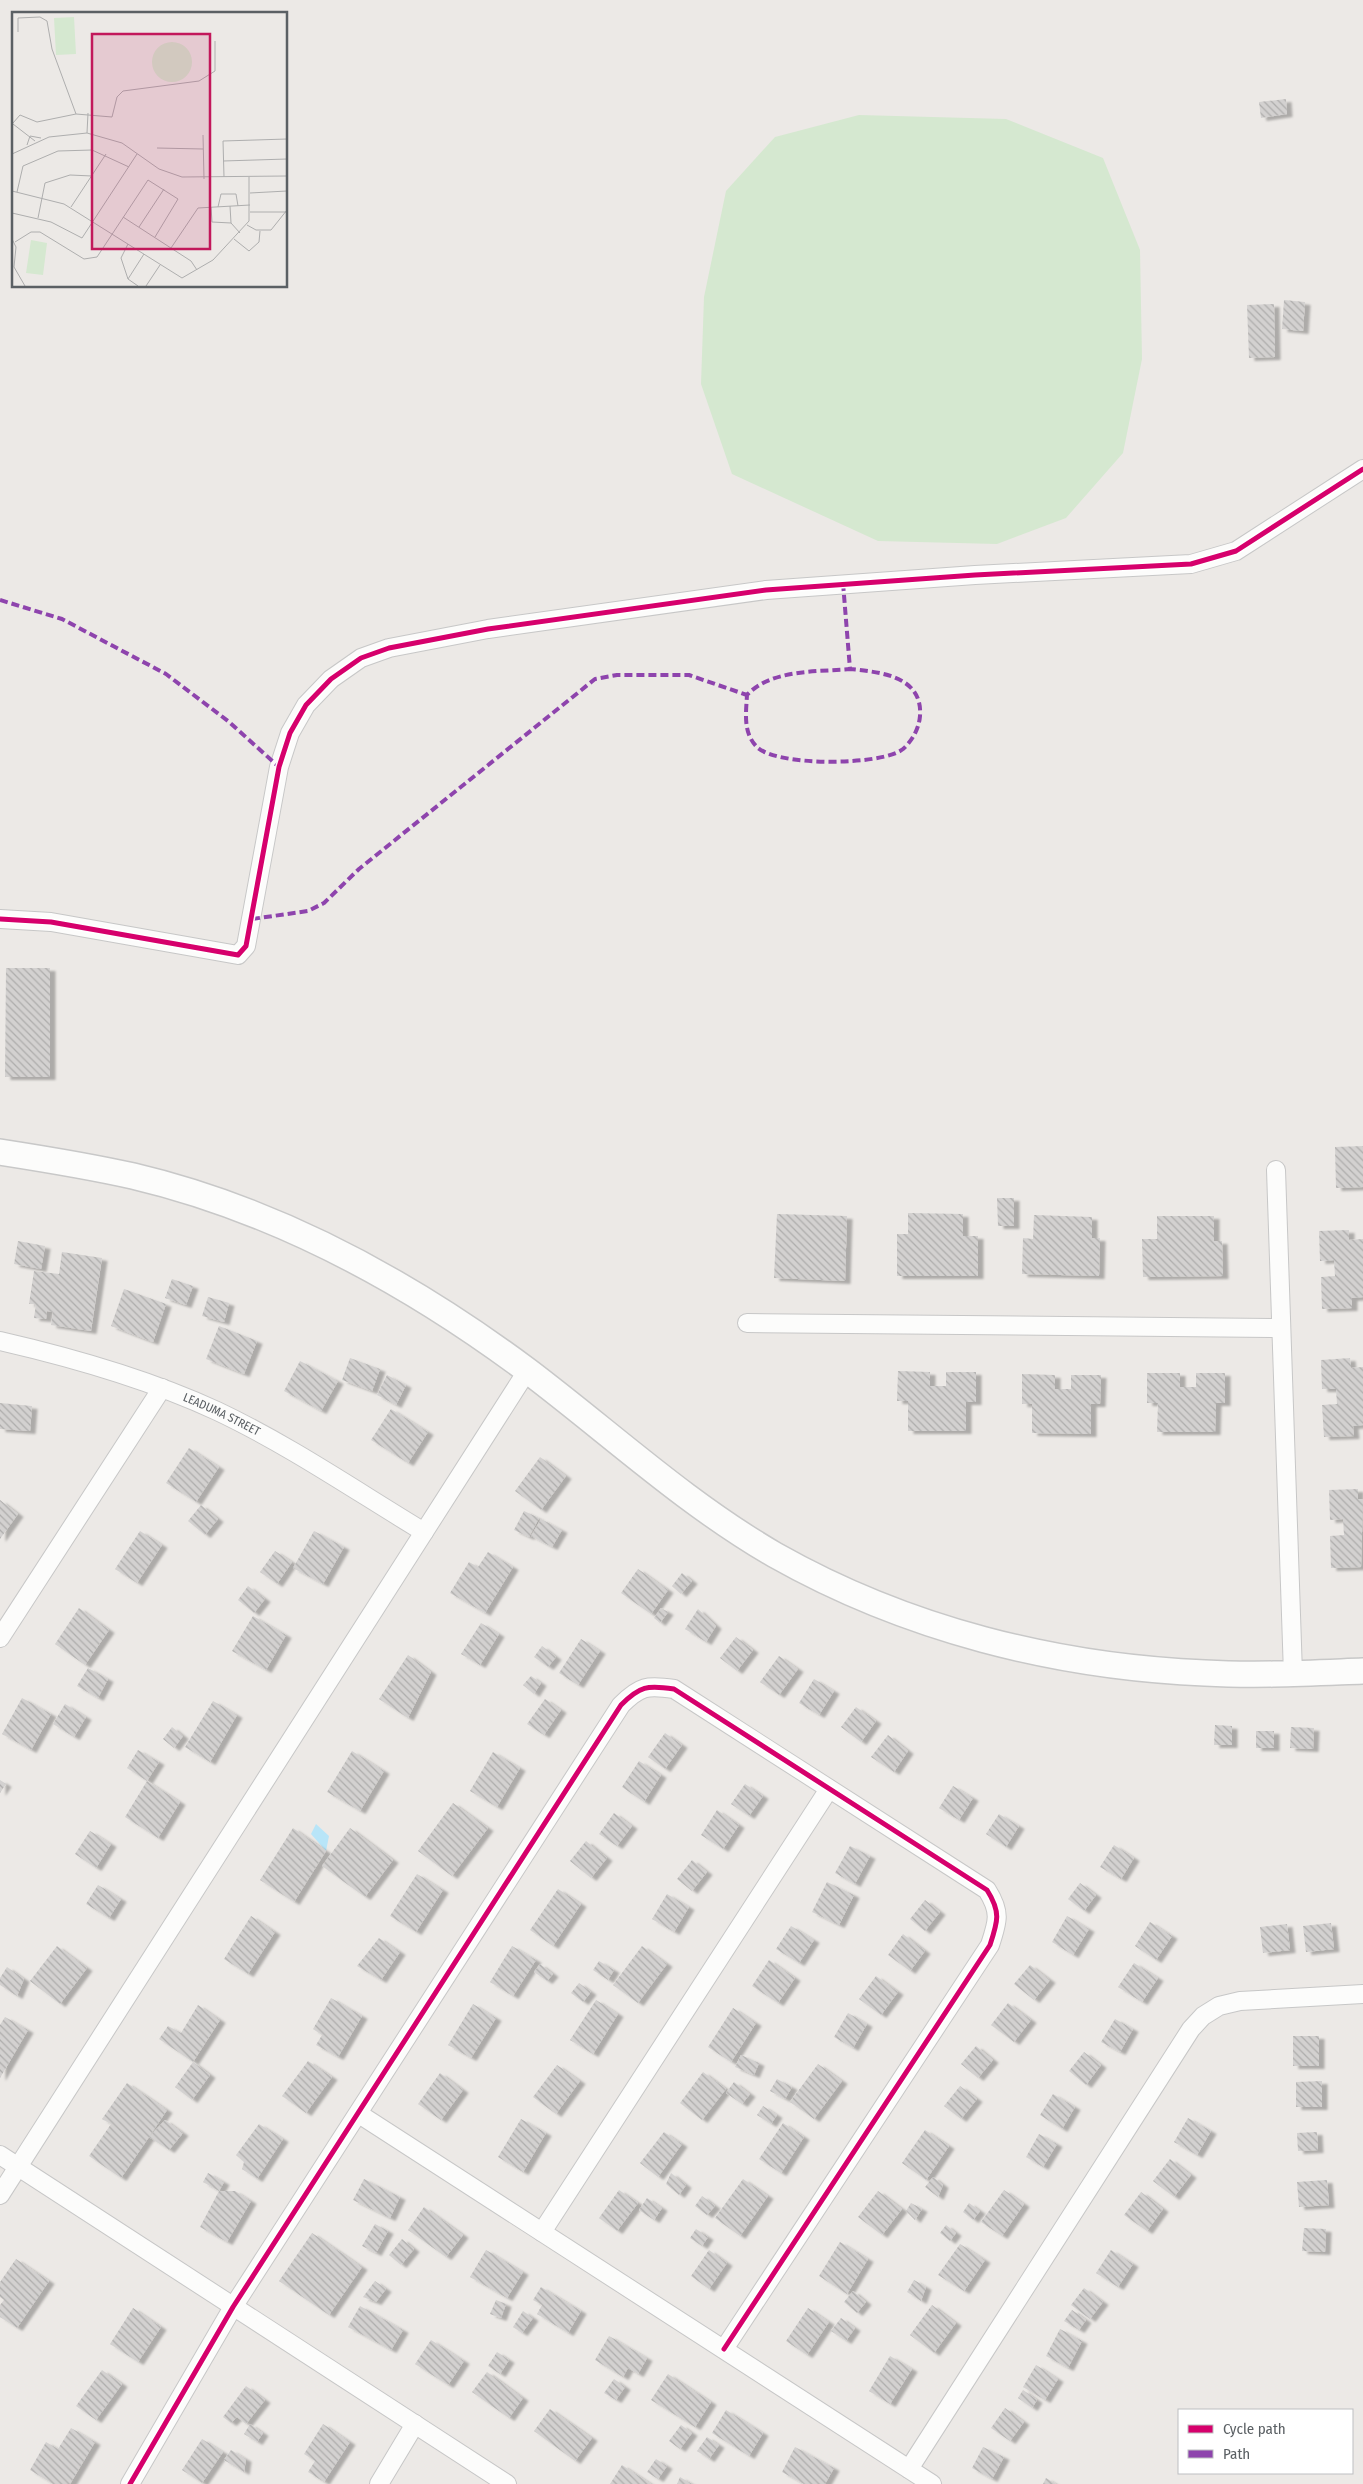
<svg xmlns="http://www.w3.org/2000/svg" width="1363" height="2484" font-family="'Fira Sans Condensed',sans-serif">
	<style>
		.green { fill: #d5e8d0 }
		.water { fill: #b8e5f8 }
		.building { fill: url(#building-back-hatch); filter: url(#shadow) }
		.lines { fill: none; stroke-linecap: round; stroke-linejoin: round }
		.street-casing { stroke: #c7c7c7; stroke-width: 20 }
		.secondary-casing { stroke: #c8c8c8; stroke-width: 28 }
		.street { stroke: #fcfcfb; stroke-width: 18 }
		.secondary { stroke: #fcfcfb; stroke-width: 25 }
		.quiet { stroke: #8e44ad; stroke-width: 4; stroke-dasharray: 8 4; stroke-linecap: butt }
		.cycleway-casing { stroke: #fff; stroke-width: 8 }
		.cycleway { stroke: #d6006c; stroke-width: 5 }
		.labels { text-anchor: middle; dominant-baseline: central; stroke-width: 4; stroke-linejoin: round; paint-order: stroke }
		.street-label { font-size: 12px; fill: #5b6064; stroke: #fff }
		.inset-road { fill: none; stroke: #aeaeae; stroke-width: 1 }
		.view { fill: #c2185b; fill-opacity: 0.15; stroke: #c2185b; stroke-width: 2.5 }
		.inset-edge { fill: none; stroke: #5b6064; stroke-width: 2.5 }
	</style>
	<defs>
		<pattern id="building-back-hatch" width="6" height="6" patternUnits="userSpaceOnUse" patternTransform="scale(1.25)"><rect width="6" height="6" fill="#d3d1d0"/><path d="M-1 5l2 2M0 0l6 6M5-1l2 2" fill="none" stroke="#aeadac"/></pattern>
		<filter id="shadow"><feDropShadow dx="5.5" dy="3" stdDeviation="1" flood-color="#0004"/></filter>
	</defs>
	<rect width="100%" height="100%" fill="#ece9e6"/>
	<path class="green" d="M859 115 1006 119 1103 158 1140 250 1142 359 1123 453 1066 518 997 544 878 541 732 474 701 384 704 297 726 191 775 137Z"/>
	<path class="water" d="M316 1824 329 1836 326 1851 311 1834Z"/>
	<path class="building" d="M1286 99 1287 114 1261 118 1259 102Z
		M1284 300 1305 302 1303 331 1282 329Z
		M1274 304 1275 357 1249 358 1247 305Z
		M6 968H50V1077H5Z
		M1363 1146V1187L1336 1188 1335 1147Z
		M997 1198H1014V1226H998Z
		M908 1213 963 1214V1236H978V1276H897V1234H908Z
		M777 1214 847 1216 845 1281 774 1278Z
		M1034 1215 1092 1217V1238H1100L1099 1276 1022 1274 1023 1238 1033 1239Z
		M1157 1216H1214V1241H1222L1223 1276 1143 1277 1142 1239H1157Z
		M1349 1230V1240L1363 1239V1297L1352 1298V1308L1322 1309 1321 1277 1335 1276 1334 1260 1320 1261 1319 1231Z
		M18 1241 45 1246 41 1269 14 1264Z
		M62 1252 102 1258 91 1331 51 1325 53 1312 47 1311 46 1319 34 1318 36 1304H29L34 1271 59 1274Z
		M172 1279 193 1286 186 1305 165 1298Z
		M124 1289 166 1304 153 1342 111 1326Z
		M208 1297 229 1303 224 1322 202 1316Z
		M219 1326 257 1341 244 1374 206 1359Z
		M350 1358 380 1369 372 1391 342 1380Z
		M1350 1358 1351 1368 1363 1367V1425L1353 1426 1354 1436 1324 1437 1322 1405 1337 1404 1336 1389H1322L1321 1360Z
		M300 1361 338 1381 321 1411 284 1391Z
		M898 1371 930 1372V1386H946V1372H976V1402H966V1431H908V1401H897Z
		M1147 1373H1180V1387H1196V1373H1225V1403H1216L1215 1432H1157L1158 1403H1147Z
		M1022 1374 1055 1375V1389H1071V1375H1101L1100 1404H1091V1434L1032 1433V1404H1022Z
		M387 1375 406 1385 396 1405 377 1395Z
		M0 1403 32 1406 30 1431 0 1429Z
		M391 1409 428 1432 408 1463 371 1440Z
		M189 1448 219 1467 196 1502 166 1483Z
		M540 1457 566 1476 541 1510 515 1491Z
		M1358 1489V1499H1363L1361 1567 1331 1568 1330 1536 1344 1535 1343 1519 1330 1520 1329 1490Z
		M0 1500 18 1514 0 1539Z
		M201 1505 218 1519 205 1535 188 1521Z
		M524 1511 539 1518 529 1537 514 1530Z
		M541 1519 562 1530 552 1547 531 1536Z
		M140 1531 162 1545 137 1583 115 1569Z
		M314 1531 344 1547 323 1584 293 1568Z
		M275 1551 292 1562 277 1584 260 1572Z
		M488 1552 513 1567 485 1613 450 1593 469 1562 478 1567Z
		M638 1569 668 1590 651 1614 621 1593Z
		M682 1573 692 1581 681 1594 672 1586Z
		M248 1586 265 1599 254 1613 238 1600Z
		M79 1608 109 1630 85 1665 55 1644Z
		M661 1608 668 1612 660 1623 654 1618Z
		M698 1609 716 1626 706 1642 685 1629Z
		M253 1616 286 1635 266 1670 232 1651Z
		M481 1623 499 1634 480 1665 461 1654Z
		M736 1637 753 1650 737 1671 720 1658Z
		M581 1639 600 1651 578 1685 559 1673Z
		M542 1646 556 1657 548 1667 534 1657Z
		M408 1655 431 1672 408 1718 379 1699Z
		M779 1656 798 1669 779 1695 760 1682Z
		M88 1668 108 1679 98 1698 77 1686Z
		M531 1676 541 1683 534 1694 523 1685Z
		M814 1679 834 1691 819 1715 799 1703Z
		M22 1698 51 1714 31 1750 2 1734Z
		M545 1699 561 1710 544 1735 527 1724Z
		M213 1701 237 1715 210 1762 185 1747Z
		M65 1704 86 1717 74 1737 53 1724Z
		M856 1707 876 1721 861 1742 841 1727Z
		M1215 1725 1232 1726V1745H1214Z
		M172 1727 183 1736 174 1748 163 1739Z
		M1291 1727 1314 1728 1313 1749 1290 1748Z
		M1256 1731H1274V1748H1256Z
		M665 1733 682 1745 665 1769 648 1757Z
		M888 1735 908 1751 894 1772 871 1757Z
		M138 1750 159 1762 147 1781 127 1768Z
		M352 1751 384 1771 360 1811 327 1792Z
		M493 1752 520 1768 497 1807 470 1791Z
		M639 1761 661 1775 644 1802 622 1787Z
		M0 1780 6 1784 0 1793Z
		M147 1781 180 1802 158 1838 125 1817Z
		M745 1784 763 1796 749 1816 731 1804Z
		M953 1786 973 1798 959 1820 939 1808Z
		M453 1803 488 1828 452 1876 418 1851Z
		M717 1810 739 1825 723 1849 701 1835Z
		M614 1813 632 1826 617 1846 599 1834Z
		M999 1814 1019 1826 1006 1847 986 1834Z
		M293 1828 326 1851 294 1902 260 1880Z
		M350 1828 393 1860 365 1897 322 1866Z
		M90 1831 111 1844 96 1868 75 1854Z
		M586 1841 607 1858 591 1878 570 1861Z
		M1114 1845 1134 1858 1121 1879 1100 1867Z
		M850 1846 870 1856 855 1884 835 1873Z
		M692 1860 707 1872 692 1891 677 1879Z
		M417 1874 443 1890 416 1932 390 1916Z
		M827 1882 854 1895 839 1925 812 1912Z
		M1080 1883 1096 1895 1084 1911 1068 1899Z
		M98 1885 121 1899 109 1918 86 1904Z
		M558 1889 581 1904 553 1946 530 1930Z
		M667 1894 689 1907 674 1932 652 1919Z
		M925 1900 940 1912 925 1931 910 1919Z
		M251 1916 275 1932 248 1974 224 1959Z
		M1067 1916 1089 1929 1073 1955 1052 1942Z
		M1150 1922 1172 1936 1156 1960 1135 1946Z
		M1331 1923 1334 1949 1306 1952 1303 1926Z
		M1287 1924 1290 1950 1263 1953 1260 1927Z
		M791 1926 814 1940 799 1963 776 1949Z
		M903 1934 925 1951 910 1971 888 1955Z
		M379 1938 400 1952 381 1980 357 1966Z
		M57 1946 87 1968 60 2004 30 1981Z
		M512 1946 536 1960 513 1996 490 1982Z
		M642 1946 667 1964 638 2003 613 1985Z
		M769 1960 795 1978 778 2003 752 1986Z
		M599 1961 614 1970 608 1980 593 1970Z
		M1134 1963 1158 1978 1142 2002 1118 1987Z
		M540 1964 553 1974 547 1981 534 1972Z
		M1030 1965 1050 1980 1034 2000 1014 1984Z
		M7 1967 24 1979 17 1996 0 1985V1978Z
		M876 1976 898 1992 881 2015 859 1999Z
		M579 1983 591 1992 583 2002 571 1993Z
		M331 1998 362 2016 338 2057 316 2045 322 2035 313 2029Z
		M596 2000 618 2014 593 2054 570 2040Z
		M1008 2003 1031 2020 1014 2042 991 2025Z
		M473 2004 496 2018 471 2058 448 2045Z
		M198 2005 220 2020 193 2062 159 2039 168 2026 181 2033Z
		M733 2008 756 2023 731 2062 708 2047Z
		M848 2013 867 2024 853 2048 834 2037Z
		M5 2017 28 2030 0 2078V2025Z
		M1115 2019 1133 2029 1120 2052 1101 2042Z
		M1293 2036H1319V2066H1293Z
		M976 2046 993 2060 978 2078 961 2064Z
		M1084 2052 1101 2065 1086 2085 1069 2071Z
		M741 2055 759 2063 754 2075 735 2067Z
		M308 2061 332 2077 306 2113 282 2096Z
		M193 2062 210 2075 192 2100 175 2087Z
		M818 2064 842 2081 814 2119 790 2102Z
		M557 2065 580 2081 556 2114 533 2097Z
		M703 2072 726 2089 702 2120 680 2103Z
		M440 2073 463 2090 441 2120 418 2104Z
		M777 2079 792 2087 785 2099 770 2091Z
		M1322 2081V2107H1296V2082Z
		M734 2082 750 2094 742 2104 726 2093Z
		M127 2083 167 2110 149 2137 165 2120 183 2133 169 2150 149 2137 121 2178 89 2156 111 2124 102 2119Z
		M960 2086 977 2099 961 2119 944 2106Z
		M1053 2094 1075 2107 1062 2129 1040 2115Z
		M763 2106 777 2115 771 2124 757 2115Z
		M1188 2118 1211 2131 1197 2155 1174 2142Z
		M521 2119 546 2133 523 2172 498 2157Z
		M783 2123 804 2137 781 2173 759 2159Z
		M259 2124 283 2139 257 2179 242 2169 244 2162 236 2155Z
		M925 2130 949 2146 926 2180 902 2163Z
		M664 2132 682 2144 658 2177 640 2163Z
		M1317 2132 1318 2150 1298 2151 1297 2133Z
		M1039 2134 1057 2144 1043 2167 1026 2157Z
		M1170 2159 1191 2175 1174 2197 1153 2181Z
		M208 2173 224 2182 219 2191 203 2182Z
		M671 2173 686 2185 679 2195 666 2184Z
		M933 2177 943 2185 938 2197 925 2187Z
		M364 2179 400 2197 390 2218 353 2200Z
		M743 2179 768 2196 740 2236 715 2218Z
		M1327 2180 1329 2205 1299 2207 1297 2182Z
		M619 2190 638 2203 617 2231 599 2218Z
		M1004 2190 1024 2204 1002 2236 981 2222Z
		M219 2191H235L251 2201 227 2242 200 2227Z
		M878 2191 902 2209 882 2235 858 2217Z
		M1141 2192 1163 2209 1147 2231 1124 2215Z
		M702 2196 715 2206 707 2215 695 2206Z
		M647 2198 662 2208 654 2220 639 2210Z
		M911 2203 922 2209 915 2220 906 2211Z
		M969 2203 980 2211 973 2220 963 2212Z
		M424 2207 463 2235 446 2257 408 2230Z
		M375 2224 388 2231 376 2253 362 2246Z
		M946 2225 956 2233 950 2241 940 2233Z
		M1304 2228 1326 2229 1325 2252 1302 2251Z
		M696 2229 708 2237 702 2246 690 2238Z
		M312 2233 362 2267 329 2315 279 2281Z
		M402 2239 414 2249 401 2265 389 2255Z
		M840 2242 868 2259 847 2294 819 2276Z
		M960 2244 985 2260 964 2291 938 2275Z
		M486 2250 523 2272 507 2298 470 2277Z
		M709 2250 727 2263 709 2289 691 2276Z
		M1111 2250 1133 2264 1118 2287 1096 2273Z
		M16 2259 49 2281 17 2328 0 2317V2305L4 2300 0 2297V2282Z
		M914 2280 926 2287 921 2301 907 2292Z
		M375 2281 386 2289 376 2302 363 2297Z
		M541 2287 581 2311 568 2333 537 2314 542 2305 533 2300Z
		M1084 2288 1103 2302 1090 2319 1071 2305Z
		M853 2291 866 2302 857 2313 844 2302Z
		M496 2300 506 2304 501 2318 490 2314Z
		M932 2305 956 2323 934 2353 910 2335Z
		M360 2306 403 2330 391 2350 348 2327Z
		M133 2308 161 2327 138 2362 110 2344Z
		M808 2308 829 2322 807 2355 786 2341Z
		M1072 2310 1086 2320 1079 2330 1064 2321Z
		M523 2311 533 2318 522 2333 513 2327Z
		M841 2318 855 2328 846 2341 831 2331Z
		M1060 2329 1082 2341 1068 2368 1046 2356Z
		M609 2336 647 2358 638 2374 628 2368 623 2377 595 2360Z
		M431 2340 464 2361 448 2385 415 2364Z
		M497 2352 509 2360 500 2374 488 2366Z
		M890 2356 912 2369 890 2404 869 2391Z
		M1036 2365 1058 2379 1045 2400 1023 2387Z
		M102 2370 122 2384 96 2420 76 2406Z
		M487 2372 523 2398 509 2418 472 2392Z
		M668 2374 711 2402 695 2427 651 2400Z
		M614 2379 625 2387 616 2400 604 2393Z
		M246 2386 265 2400 246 2424 237 2417 231 2423 223 2417Z
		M1023 2390 1037 2400 1032 2408 1018 2398Z
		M1005 2408 1024 2422 1010 2441 991 2428Z
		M550 2409 592 2438 575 2461 534 2431Z
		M726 2410 763 2433 749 2456 712 2433Z
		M250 2424 263 2433 257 2442 244 2434Z
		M323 2424 350 2442 324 2482 308 2472 315 2461 304 2454Z
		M681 2425 692 2433 680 2449 669 2441Z
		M71 2428 95 2442 70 2484H53L30 2470 46 2442 58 2449Z
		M707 2437 719 2445 709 2459 697 2451Z
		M202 2439 223 2452 202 2483 182 2470Z
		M795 2447 834 2468 825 2484H804L782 2472Z
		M983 2447 1004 2457 992 2479 972 2468Z
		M231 2450 246 2459 244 2472 224 2460Z
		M656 2459 667 2466 658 2479 647 2472Z
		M622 2465 651 2484H610Z
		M680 2477 692 2484H677Z
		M1046 2478 1056 2484H1043Z"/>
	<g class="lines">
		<defs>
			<g id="street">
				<path d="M0 919 51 922 238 955 246 946 279 767 290 733 306 705 331 679 361 658 389 648 488 629 766 590 975 575 1191 564 1236 551 1363 469"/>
				<path d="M1276 1170 1293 1674"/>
				<path d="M747 1323 1281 1328"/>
				<path id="s1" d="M0 1341C74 1358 148 1379 217 1411 289 1445 356 1491 424 1532"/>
				<path d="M0 1638 162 1388"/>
				<path d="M359 2114 932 2484"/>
				<path d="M0 2155 507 2484"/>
				<path d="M0 2195 527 1371"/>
				<path d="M542 2232 829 1789"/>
				<path d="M909 2469 1191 2029 1203 2016 1219 2006 1240 2001 1363 1994"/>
				<path d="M130 2484 233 2307 621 1705C640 1686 647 1685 674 1689L987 1890C1001 1912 998 1921 990 1945L724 2349"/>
				<path d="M379 2484 415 2424"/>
			</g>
			<path id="secondary" d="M0 1152C45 1159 89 1166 133 1176 277 1210 410 1283 528 1371 610 1433 685 1503 775 1555 906 1629 1056 1667 1205 1673 1258 1676 1311 1673 1363 1671"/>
		</defs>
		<use href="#street" class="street-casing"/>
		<use href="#secondary" class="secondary-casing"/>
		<use href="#street" class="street"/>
		<use href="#secondary" class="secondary"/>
		<path class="quiet" d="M843 583 850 669C817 672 771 669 747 695 746 713 743 732 756 746 774 767 882 766 903 749 913 740 919 728 920 716 923 676 880 672 850 669
			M0 600 62 619 166 674 228 721 279 767
			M252 919 308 911 324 903 359 869 595 679 617 675H689L747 695"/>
		<defs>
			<path id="cycleway" d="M0 919 51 922 238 955 246 946 279 767 290 733 306 705 331 679 361 658 389 648 488 629 766 590 975 575 1191 564 1236 551 1363 469
				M130 2484 233 2307 621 1705C640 1686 647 1685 674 1689L987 1890C1001 1912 998 1921 990 1945L724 2349"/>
		</defs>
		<use href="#cycleway" class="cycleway-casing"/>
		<use href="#cycleway" class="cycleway"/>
	</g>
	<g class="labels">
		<g class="street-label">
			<text stroke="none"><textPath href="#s1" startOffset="234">LEADUMA STREET</textPath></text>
		</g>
	</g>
	<g transform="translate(12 12)">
		<rect width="275" height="275" fill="#ece9e6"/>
		<path d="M62 5 64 42 44 43 42 6ZM140 50a20 20 0 1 1 40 0a20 20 0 1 1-40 0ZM19 228 35 231 31 263 14 261Z" fill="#d5e8d0"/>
		<path class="inset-road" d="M6 20V6L28 5 35 9 40 37 64 102M1 111 8 103 25 110 64 102 100 105 105 85 111 79 187 69 203 59V29M1 112 23 129M75 121 76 101M191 123 192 167M15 133 18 124 29 126M145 136 191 137M0 142 37 125 75 121 110 131 147 157 170 165 275 164M211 149 275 147M212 165 211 129 275 127M0 179 52 192 170 266 201 248 237 209V165M5 180 11 154 46 139 80 138 117 155M238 181 275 179M218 194 219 211 228 221M59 195 94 142M199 195 200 210 219 211M206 195 209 182H224L226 194M238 200H274M0 201 39 210 70 226 125 142M111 205 179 249 185 258M26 206 33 171 58 163 80 164M235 213 244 218H259L275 198M127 215 152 177M0 227 4 235 2 255 13 274M222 227 237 239 247 230 248 219M3 230 19 220H28L72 247 85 245 136 168 166 187 143 225M116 232 109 246 116 267 126 274M159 236 186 196 238 193M116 267 132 242M134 274 148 253"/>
		<path class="view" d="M80 22H198V237H80Z"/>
		<rect width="275" height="275" class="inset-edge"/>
	</g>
	<rect x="1178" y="2409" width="175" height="65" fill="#ffffff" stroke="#bdbfc1"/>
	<rect x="1188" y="2425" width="25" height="8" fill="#d6006c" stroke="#bdbfc1"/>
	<text x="1223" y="2434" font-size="15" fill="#5b6064">Cycle path</text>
	<rect x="1188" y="2450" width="25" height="8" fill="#8e44ad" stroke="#bdbfc1"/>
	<text x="1223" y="2459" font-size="15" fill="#5b6064">Path</text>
</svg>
